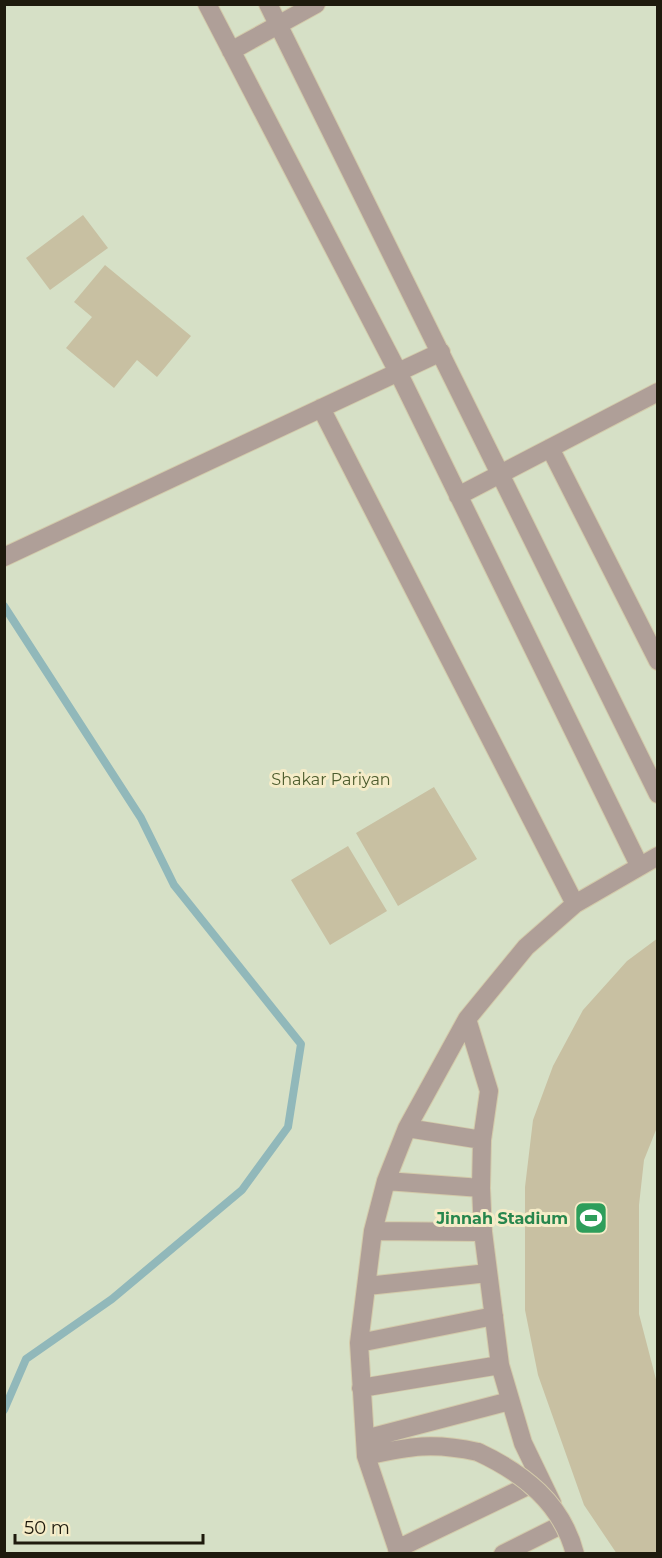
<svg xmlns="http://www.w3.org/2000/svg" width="662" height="1558" font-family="Montserrat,sans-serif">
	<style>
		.green { fill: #d6e0c6 }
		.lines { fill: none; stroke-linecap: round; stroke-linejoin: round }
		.stream { stroke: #91b8ba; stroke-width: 8 }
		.building { fill: #c8c0a2 }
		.minor-casing { stroke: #d3caaa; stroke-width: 20 }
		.minor { stroke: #af9f98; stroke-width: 18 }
		.minor-bridge-casing { stroke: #d3caaa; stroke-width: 20; stroke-linecap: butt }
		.minor-bridge { stroke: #af9f98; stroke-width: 18 }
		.labels { text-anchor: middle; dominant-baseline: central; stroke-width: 6; stroke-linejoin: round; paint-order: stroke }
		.park-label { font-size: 16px; fill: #4d5c2d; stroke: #f5ecc8 }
		.leisure-label { font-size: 16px; font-weight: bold; fill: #27864d; stroke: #f5ecc8; text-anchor: end }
	</style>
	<rect width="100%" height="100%" fill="#f5ecc8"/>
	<path class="green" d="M5 5H657V1553L5 1554Z"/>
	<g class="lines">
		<path class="stream" d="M4 606 141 818 174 885 301 1044 288 1127 242 1190 112 1299 26 1359 4 1410"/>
	</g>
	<path class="building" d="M83 215 108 248 50 290 26 258Z
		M105 265 191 336 157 377 137 360 114 388 66 348 92 317 74 302Z
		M434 787 477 859 398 906 356 833Z
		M348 846 387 911 330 945 291 880Z
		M658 938V1125L644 1160 639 1205V1314L658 1387V1554H617L584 1505 538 1375 525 1310V1187L533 1120 553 1066 583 1010 627 961Z"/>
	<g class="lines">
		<defs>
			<path id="minor" d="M207 4 398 372 639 865
				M268 4 658 794
				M231 51 316 4
				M321 408 575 904
				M550 448 658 661
				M458 496 658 392
				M4 557 441 352
				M467 1019 489 1091 482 1140 481 1188 483 1232 500 1365 523 1443 552 1503
				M407 1128 482 1140
				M386 1181 481 1188
				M373 1231 483 1232
				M367 1286 488 1273
				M359 1343 494 1316
				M361 1388 500 1365
				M365 1439 510 1401
				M366 1456C411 1446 433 1442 478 1452
				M397 1549 540 1480
				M399 1554 366 1456 359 1343 373 1231 386 1181 407 1128 467 1019 526 947 575 904 658 856
				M503 1554 563 1524"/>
		</defs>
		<use href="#minor" class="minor-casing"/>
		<use href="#minor" class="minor"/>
		<defs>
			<path id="minor-bridge" d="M478 1452C523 1473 562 1503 575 1554"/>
		</defs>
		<use href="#minor-bridge" class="minor-bridge-casing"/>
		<use href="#minor-bridge" class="minor-bridge"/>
	</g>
	<defs>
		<symbol id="stadium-square" viewBox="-11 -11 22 22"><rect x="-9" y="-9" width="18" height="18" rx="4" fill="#2e9e5b" stroke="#f5ecc8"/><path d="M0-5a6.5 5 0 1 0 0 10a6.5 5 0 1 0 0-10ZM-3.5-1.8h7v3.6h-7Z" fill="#fff"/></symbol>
	</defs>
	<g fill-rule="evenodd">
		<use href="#stadium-square" x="572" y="1199" width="38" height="38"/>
	</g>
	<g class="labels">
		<g class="park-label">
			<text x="331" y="779">Shakar Pariyan</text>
		</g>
		<g class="leisure-label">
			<text x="568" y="1218">Jinnah Stadium</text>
		</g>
	</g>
	<rect width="662" height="1558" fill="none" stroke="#1e1a0d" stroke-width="12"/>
	<path d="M15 1534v9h188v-9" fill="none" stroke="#1e1a0d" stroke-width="3"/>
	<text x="24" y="1534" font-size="18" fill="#1e1a0d" stroke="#f5ecc8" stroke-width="4.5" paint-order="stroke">50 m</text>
</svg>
